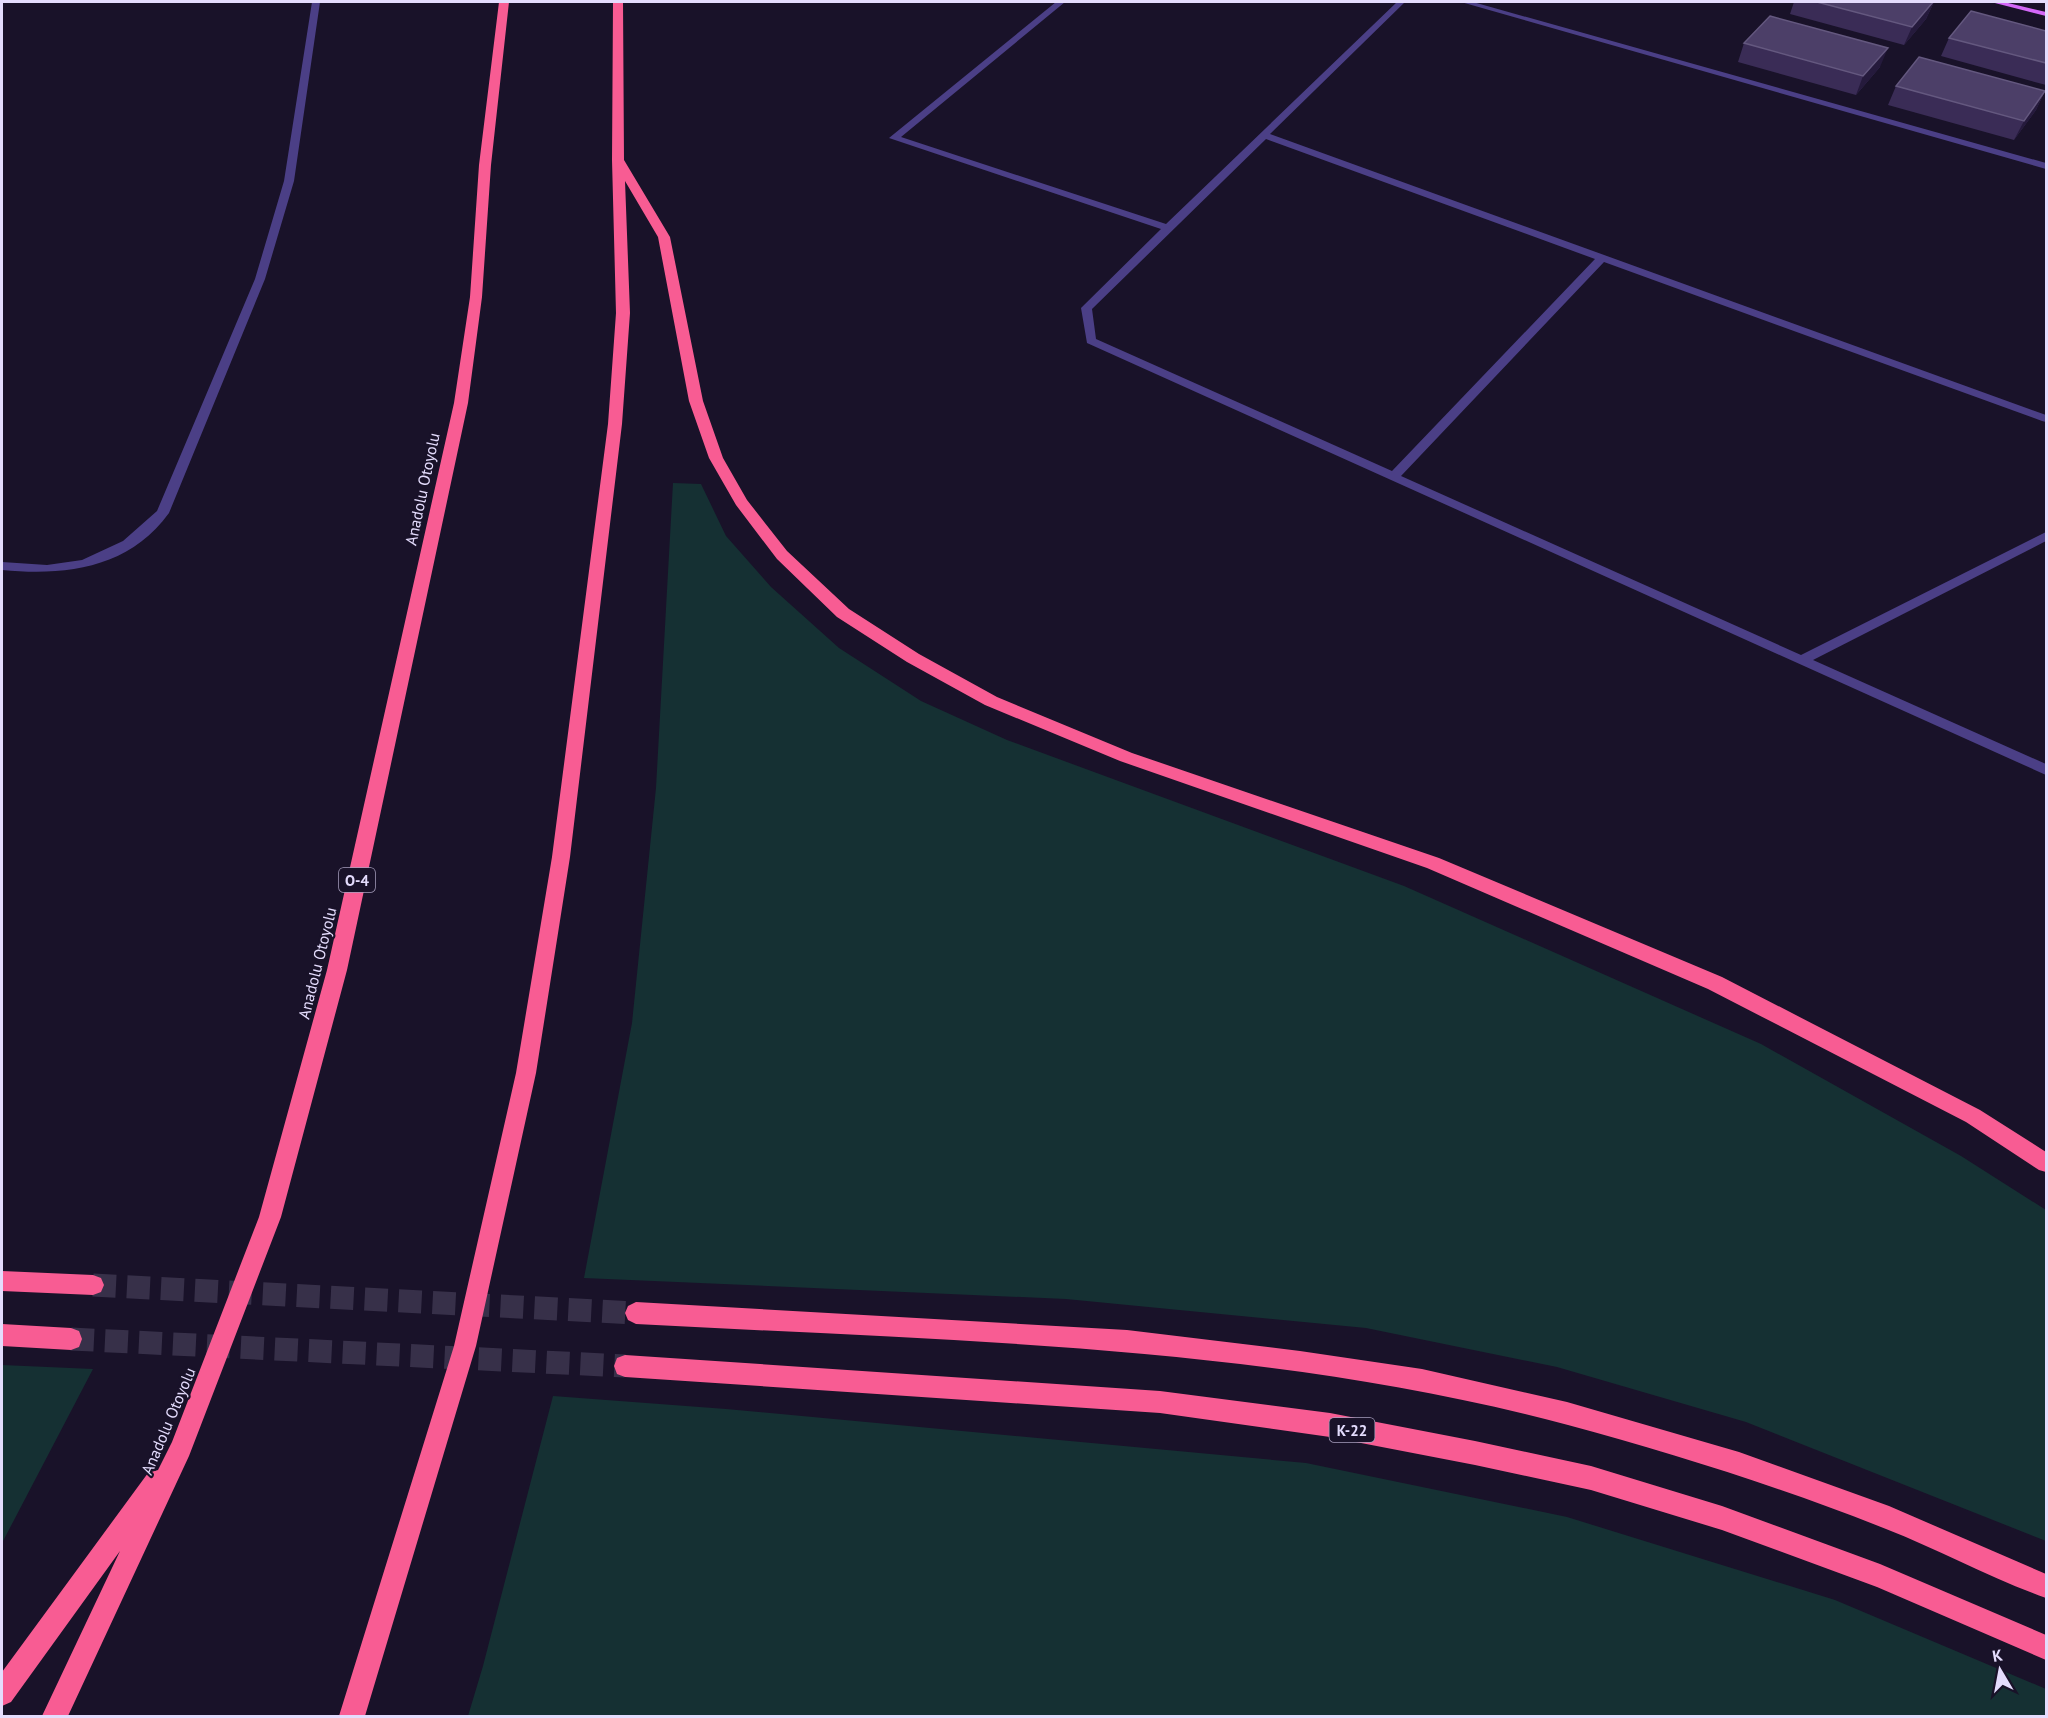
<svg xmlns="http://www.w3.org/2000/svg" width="2048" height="1718" font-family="'PT Sans',sans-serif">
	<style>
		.green { fill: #153033 }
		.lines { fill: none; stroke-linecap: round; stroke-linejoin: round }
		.highway-tunnel { stroke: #373049; stroke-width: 23; stroke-dasharray: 23 11; stroke-linecap: butt }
		.minor { fill: #4b3f86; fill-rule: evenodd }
		.major { fill: #d468f8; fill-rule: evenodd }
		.highway { fill: #f85c93; fill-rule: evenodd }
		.wall { fill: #3a2c56 }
		.shaded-wall { fill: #251a3c }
		.building { fill: #4c3f68; stroke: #64587f; stroke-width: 1.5 }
		.labels { text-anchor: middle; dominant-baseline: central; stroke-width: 4.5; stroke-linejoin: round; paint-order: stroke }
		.shield { fill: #191229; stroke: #a79fbd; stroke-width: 1.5 }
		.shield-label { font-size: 15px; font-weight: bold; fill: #e4dcfd }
		.street-label { font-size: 16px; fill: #e4dcfd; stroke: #191229 }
	</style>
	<rect width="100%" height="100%" fill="#191229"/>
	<path class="green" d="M673 483 701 484 726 536 771 587 839 648 921 701 1007 740 1404 886 1761 1044 1961 1156 2046 1210V1541L1746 1422 1557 1367 1366 1328 1066 1299 584 1278 632 1023 656 788Z
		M2 1365 93 1369 2 1543Z
		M553 1396 726 1409 1306 1463 1567 1517 1835 1600 2046 1689V1716H468L483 1666Z"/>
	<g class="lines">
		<path class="highway-tunnel" d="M93 1285 636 1313
			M71 1339 625 1366"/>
		<path class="minor" d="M312 2H320L294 181 265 279 169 513C128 569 65 576 2 570V562L47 565 82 560 123 541 157 511 255 279 284 181Z
			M1056 2H1065L901 137 1166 224 1397 2H1405L1270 134 2046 415V422L2042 421 1604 262 1401 476 1801 655 2046 532V541L1813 660 2046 764V775L1087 343 1081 308 1161 229 889 138ZM1266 139 1595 259 1392 471 1096 339 1092 309Z
			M1461 2H1473L2046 163V169Z"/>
		<path class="major" d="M1991 2H2004L2046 12V16Z"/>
		<path class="highway" d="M499 2H509L491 165 482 297 468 403 347 970 281 1217 189 1456 68 1716H42L120 1551 11 1702 2 1706V1672L148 1473 158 1470 172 1442 259 1217 327 970 454 403 470 297 479 165Z
			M613 2H623L624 160 670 237 703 401 723 458 747 500 787 551 849 609 919 654 997 697 1132 753 1439 858 1722 977 1980 1110 2046 1152V1172L2039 1170 1966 1122 1708 989 1427 868 1120 761 985 705 907 662 837 617 777 559 736 505 709 458 689 401 658 237 625 181 630 313 622 424 570 857 536 1073 476 1346 365 1716H339L454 1346 516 1073 552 857 608 424 616 313 612 160Z
			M2 1271 93 1275 101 1278 104 1285 101 1292 93 1295 2 1291Z
			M636 1302 1127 1330 1300 1351 1422 1369 1567 1402 1739 1452 1889 1506 2046 1574V1598C1992 1579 1940 1550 1886 1529 1783 1488 1675 1454 1568 1425 1268 1344 945 1341 636 1324L628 1320 625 1313 628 1306Z
			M2 1324 71 1328 79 1331 82 1339 79 1347 71 1350 2 1346Z
			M625 1355 1160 1391 1330 1413 1475 1441 1591 1466 1722 1506 1880 1564 2046 1635V1660L1877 1587 1722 1530 1591 1490 1475 1465 1330 1437 1160 1413 625 1377 617 1374 614 1366 617 1358Z"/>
	</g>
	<path class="wall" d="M1794 2H1934L1926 19 1904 45 1790 14Z
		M2046 31V85L1941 56 1949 38Z
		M1744 43 1880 67 1856 95 1738 62Z
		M1896 86 2045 91 2036 110 2014 140 1888 105Z"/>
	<path class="shaded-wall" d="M1934 2 1926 19 1904 45 1912 27Z
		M1888 48 1880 67 1856 95 1863 76Z
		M2045 91 2036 110 2014 140 2024 121Z"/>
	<path class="building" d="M1817 2H1933L1912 27Z
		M1971 11 2046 31V63L1949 38Z
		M1770 16 1888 48 1863 76 1744 43Z
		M1919 57 2045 91 2024 121 1896 86Z"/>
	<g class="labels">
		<g class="shield">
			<rect x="339" y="868" width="36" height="24" rx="4.5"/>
			<rect x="1329.5" y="1418" width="45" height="24" rx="4.5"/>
		</g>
		<g class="shield-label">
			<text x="357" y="880">O-4</text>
			<text x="1352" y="1430">K-22</text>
		</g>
		<g class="street-label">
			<text transform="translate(422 489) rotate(-78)">Anadolu Otoyolu</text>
			<text transform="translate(317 963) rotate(-76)">Anadolu Otoyolu</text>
			<text transform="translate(168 1421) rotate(-67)">Anadolu Otoyolu</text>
		</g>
	</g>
	<rect width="2048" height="1718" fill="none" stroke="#e4dcfd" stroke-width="6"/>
	<g transform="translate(2000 1670) rotate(350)" stroke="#191229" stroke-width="4.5" paint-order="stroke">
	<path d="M0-4.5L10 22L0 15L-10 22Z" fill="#e4dcfd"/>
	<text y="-9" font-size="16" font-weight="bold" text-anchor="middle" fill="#e4dcfd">K</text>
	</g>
</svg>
